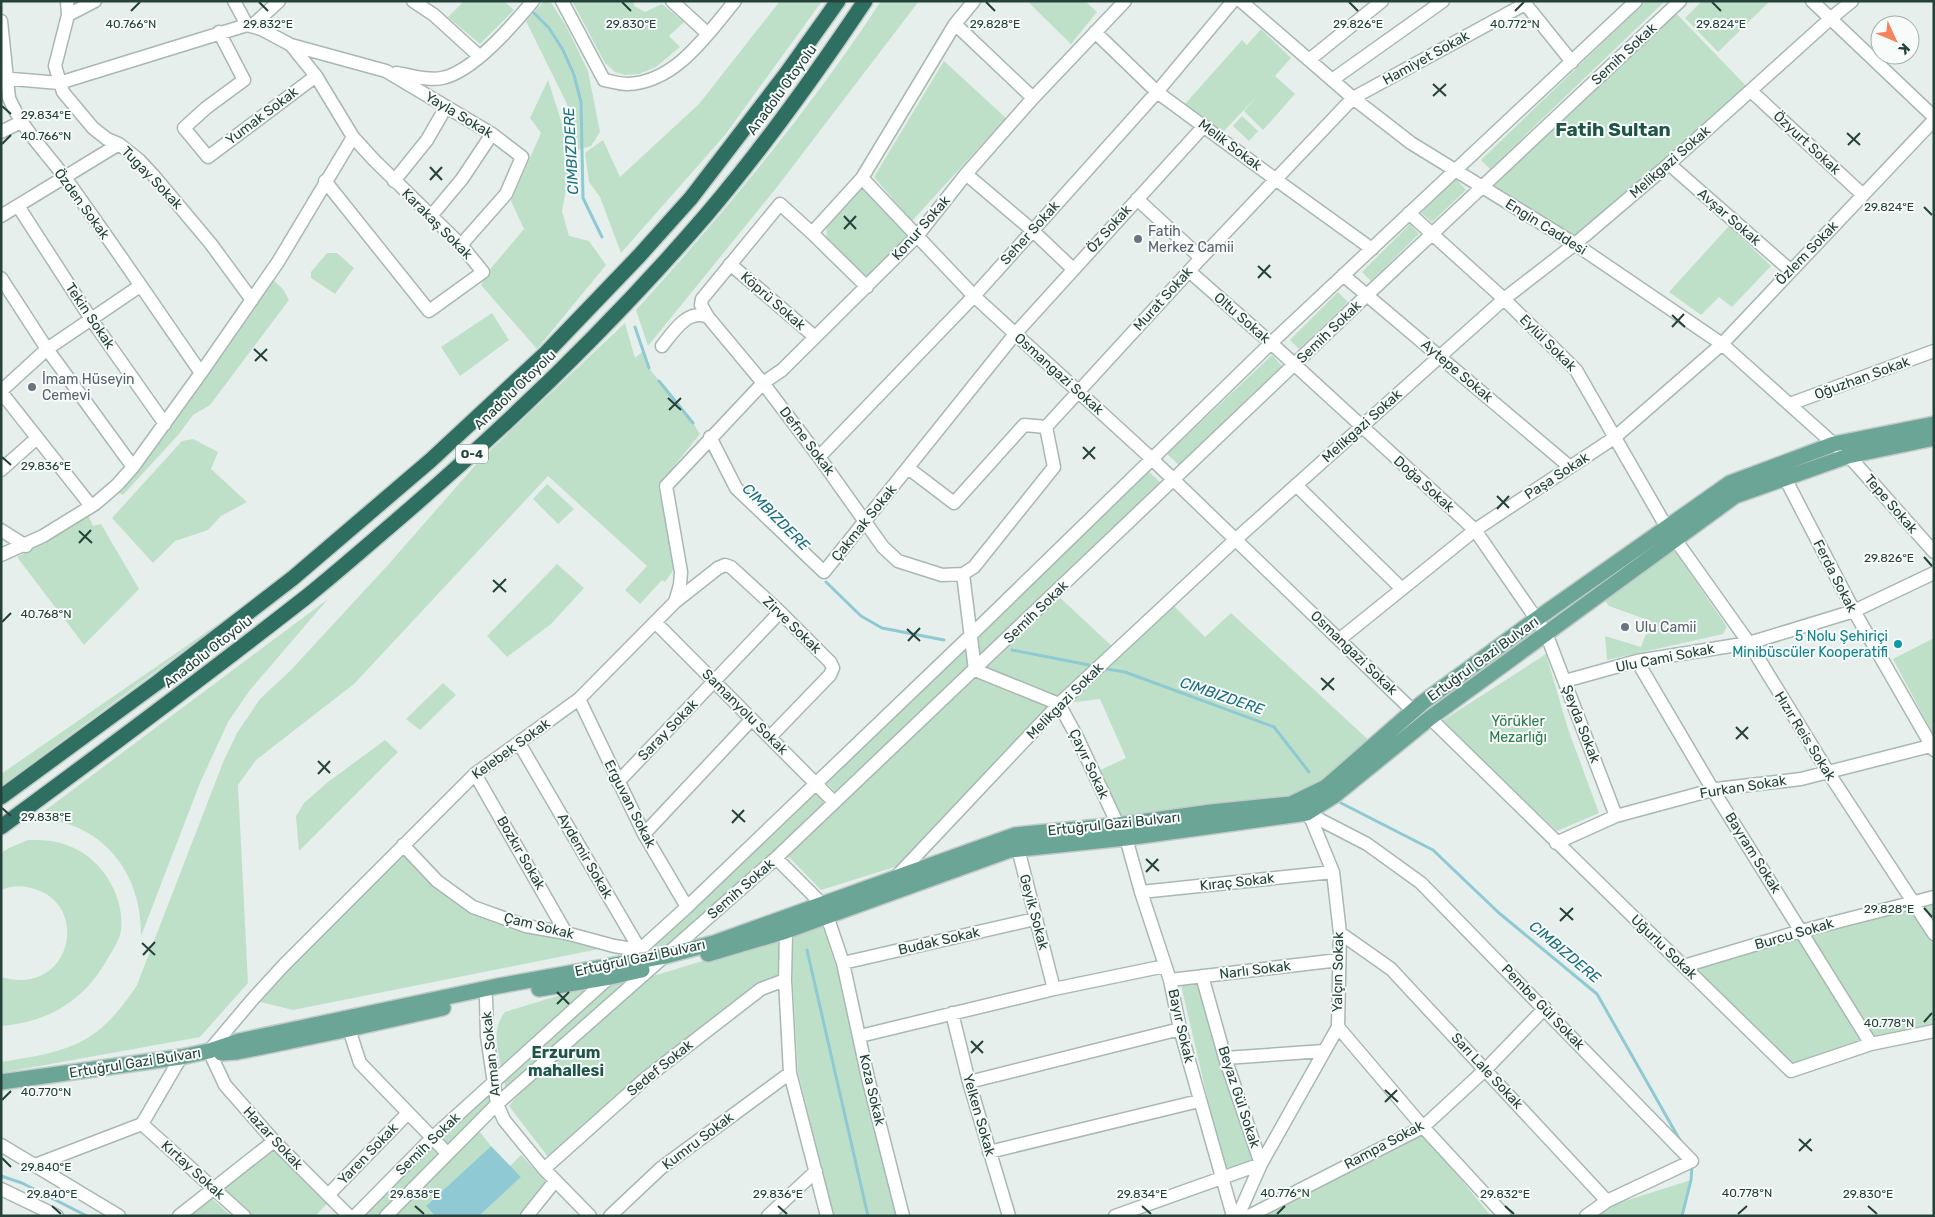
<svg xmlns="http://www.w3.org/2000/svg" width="1935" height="1217" font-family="Rubik,sans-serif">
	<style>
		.green { fill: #bfe0c8 }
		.water { fill: #8ec9d4 }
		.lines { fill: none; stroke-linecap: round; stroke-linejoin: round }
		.stream { stroke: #8ec9d4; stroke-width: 3 }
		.minor-casing { stroke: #a8b8b2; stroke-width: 15 }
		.major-casing { stroke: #c2cac8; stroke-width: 18 }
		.highway-casing { stroke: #c2cac8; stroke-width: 18 }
		.minor { stroke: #fff; stroke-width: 12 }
		.major { stroke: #6aa596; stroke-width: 15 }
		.highway { stroke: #2f6f62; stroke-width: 15 }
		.ticks { fill: none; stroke: #24423a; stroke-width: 2 }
		.worship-dot { fill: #6b7280; stroke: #f7fbf9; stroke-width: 2 }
		.culture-dot { fill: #0f9aa8; stroke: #f7fbf9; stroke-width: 2 }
		.labels { text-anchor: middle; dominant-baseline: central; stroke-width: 4; stroke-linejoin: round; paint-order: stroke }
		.shield { fill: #f7fbf9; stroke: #637a73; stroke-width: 1 }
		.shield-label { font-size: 12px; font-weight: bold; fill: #24423a }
		.street-label { font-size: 14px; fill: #24423a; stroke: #f7fbf9 }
		.worship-label { font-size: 14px; fill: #5b616d; stroke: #f7fbf9; text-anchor: start }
		.culture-label { font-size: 14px; fill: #0d838f; stroke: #f7fbf9; text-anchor: end }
		.park-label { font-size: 14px; fill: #2d7a4b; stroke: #f7fbf9 }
		.water-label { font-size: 15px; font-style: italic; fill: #1c6f80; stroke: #f7fbf9 }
		.quarter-label { font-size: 16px; font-weight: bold; fill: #1f5548; stroke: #f7fbf9 }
		.district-label { font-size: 19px; font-weight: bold; fill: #1f5548; stroke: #f7fbf9 }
		.ticks-label { font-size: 12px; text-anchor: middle; fill: #24423a; stroke: #f7fbf9; stroke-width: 4; stroke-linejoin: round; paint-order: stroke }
	</style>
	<rect width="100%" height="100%" fill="#e6efeb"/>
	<path class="green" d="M461 1H504L514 10 480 44 448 17 462 3Z
		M544 1H550L566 26 588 71 600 132 591 146 577 150 567 104 526 21Z
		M572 1H634V6L645 12 662 4 684 22 669 36 680 47 656 67 639 74 625 75 615 72 605 63Z
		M780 1H822L725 135 621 253 600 197 589 182 585 153 603 140 620 177 699 104Z
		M881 1H919L777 187 648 346 636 310C724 213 809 111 881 1Z
		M1027 1H1085L1097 12 1071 44Z
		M1646 1H1665L1490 169 1481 160Z
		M1702 1H1770L1718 52 1685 18Z
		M1672 9 1751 91 1575 244 1482 188Z
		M1261 29 1291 58 1275 76 1295 94 1263 130 1244 111 1258 95 1222 133 1185 104 1242 40 1247 45Z
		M944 61 1006 118 912 221 874 177Z
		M548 80 563 127 571 163 562 211 569 236 589 241 606 265 537 349 481 285 487 273 524 229 511 201 541 133 530 118Z
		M1242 116 1258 131 1249 141 1233 126Z
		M1456 179 1466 190 1432 222 1421 213Z
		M862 189 908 236 868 281 826 241 827 225Z
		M1410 224 1419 234 1371 281 1362 272Z
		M1729 226 1771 266 1732 307 1719 297 1701 315 1669 292Z
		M327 253H337L354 268 335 294 311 278V272Z
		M272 279 283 289 289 300 210 405 193 415 179 434 123 495 118 492Z
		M1338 292 1348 302 1299 349 1290 340Z
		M492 313 509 340 460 376 441 347Z
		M625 323 635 358 643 351 648 367 693 423 700 434 658 486 667 523 674 569 665 582 662 580 640 604 625 590 647 566 548 476 354 684 256 760 238 785 248 983 200 1037 1 1073V1062C70 1051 97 1046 137 985L224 760 237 733 260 699 291 670 387 566 479 461Z
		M1272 355 1282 366 1179 465 1167 454Z
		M193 439 218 452 211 469 247 502 221 516 208 530 175 541 153 563 112 518 182 441Z
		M1147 470 1160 482 978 659 974 638Z
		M547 484 574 509 558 524 533 499Z
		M88 515 93 526 101 524 139 589 84 645 17 557 54 537Z
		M1668 550 1675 551 1727 627 1723 634 1607 660 1605 636 1641 647 1651 621 1609 606 1602 596Z
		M557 564 584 588 551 624 507 657 487 636Z
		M1055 593 1116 650 1169 601 1205 637 1231 613 1374 745 1291 804 1118 825 1094 773 1126 758 1100 699 1059 704 975 670Z
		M328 599 250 690 228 722 200 783 141 936C142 871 101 821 35 818Z
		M237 611 1 786V774Z
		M1934 638V733L1933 734 1893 659Z
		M966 645 969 667 836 793 825 781Z
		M1546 654 1568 729 1599 813 1557 831 1439 723Z
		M976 677 1050 707 901 865 821 890 788 856Z
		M443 683 456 695 420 730 406 719Z
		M385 740 398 752 299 851 296 816 304 803 328 782Z
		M814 792 826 803 671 945 647 948Z
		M28 840C42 840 56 840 69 846 102 858 125 896 121 931 119 940 113 950 108 958 85 1000 49 1022 1 1026V977C72 998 92 902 31 888 21 885 10 886 1 890V853L9 848Z
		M403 845 473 907 614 946 293 1010 252 1000Z
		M1934 897V1031L1791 1071 1684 966Z
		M822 925 845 993 898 1216H834L798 1072 790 934Z
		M778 938 779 979 760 984 690 1036 548 1157 509 1106 534 1075 640 980Z
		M632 979 507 1093 503 1078 608 982Z
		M1196 982 1254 1161 1224 1169 1181 985Z
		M597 984 501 1068C498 1048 491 1030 505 1012Z
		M491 1090 494 1104 448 1149 439 1138Z
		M479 1131 491 1146 426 1206 435 1216H397L413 1196Z
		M1422 1132 1491 1216H1261Z
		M274 1144 330 1201 315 1216H250L219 1188Z
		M430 1146 440 1157 381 1216H359Z
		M521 1155 546 1182 518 1216H479L521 1177 510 1166Z
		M1691 1180 1682 1216H1598L1612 1205Z
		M208 1195 231 1216H187Z"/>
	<path class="water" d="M491 1146 521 1177 479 1216H435L426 1206Z"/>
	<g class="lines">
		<path class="stream" d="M534 13 549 28 563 50 574 75 581 102 583 198 602 237
			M635 327 649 368
			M659 381 693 423
			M710 451 716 461
			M826 582 861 616 882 628 944 640
			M1012 650 1089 665
			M1107 669 1125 672 1274 727 1309 772
			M1341 803 1433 850 1499 913 1597 994 1681 1142
			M807 950 868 1216
			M1 1176 22 1183 87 1216
			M1682 1216 1691 1180 1692 1165"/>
		<defs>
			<path id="minor" d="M67 1 68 15 55 66 63 92 93 128 107 139 119 144 139 160 154 176 211 244 252 300
				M234 1 247 25
				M413 1 434 15 479 56
				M562 1 604 80C611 81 619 84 627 84 675 83 707 35 735 1
				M672 1 708 34
				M974 1 955 24 862 178 974 296 1152 459 1413 711
				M1241 1 1353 98 1411 143 1575 244 1722 344 1855 463 1934 552
				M1523 1 1572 62
				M1812 1 1934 117
				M68 15 95 1
				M1 21 9 98C22 129 46 152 66 179 112 243 156 308 201 373
				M955 24 1033 98
				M253 25 279 1
				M219 32 244 80 206 108 184 128 208 157 316 76
				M1095 32 1157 92 1275 179 1372 249
				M291 45 316 76 353 137 374 160 461 245 483 272 429 311 325 181
				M1309 60 1382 1
				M396 73C410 75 427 81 442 78 473 72 513 25 533 1
				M1 78 59 83 247 25 261 29 291 45 386 71 492 134 522 157 506 194 461 245
				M1332 80 1443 1
				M1751 91 1863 195
				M1 132 21 122
				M1669 164 1790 270
				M966 174 1032 230 1073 269
				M862 178 812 233 867 287
				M394 181 427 140 446 107
				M1137 199 1201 258
				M18 206 91 319 165 424
				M1409 213 1504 299 1576 370 1667 528
				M1 216 119 144
				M431 216 462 179 492 134
				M730 264 815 337
				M1189 271 1271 343 1475 530 1546 633 1616 816
				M1343 275 1570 467
				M1 278 47 349 133 467
				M708 317 701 305 702 299 780 204 812 233
				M662 346C673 332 688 308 708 317L763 383 819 457 883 547 898 561 942 575 963 574 974 567 1054 467 1046 427
				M1 391 47 349 140 286
				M1 392 91 506
				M1790 404 1934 351
				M1046 427 1201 258 1353 98 1525 4
				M710 437 736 488 824 572 1015 334 1204 126
				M819 457 974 296 1157 92 1233 1
				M908 468 954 503 1024 425 1046 427
				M1 470 37 438
				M1785 478 1854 611 1934 750
				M1296 485 1402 589
				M1 530 26 546
				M1675 539 1749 643 1828 772 1934 934
				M1 555 43 536 95 504 117 485 133 467 201 373 278 262 353 137
				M963 574 975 670
				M675 602 680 585 681 572 666 486 763 383 782 370 917 236 966 174 1033 98 1125 1
				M655 622 834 802
				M1340 639 1475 530 1614 438 1722 344 1934 120
				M1637 661 1713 790 1871 1044
				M975 670 1059 704 1077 737 1118 825
				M1565 681 1637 661 1749 643 1854 611 1934 573
				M579 699 644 834 687 907
				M1430 718 1791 1071 1871 1044 1934 1031
				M519 743 643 955
				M475 774 566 933
				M618 782 780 612
				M1307 813 1367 844 1421 883 1692 1161 1607 1201
				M644 834 751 720
				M1126 838 1141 892 1170 980 1180 1029 1233 1216
				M1016 841 1054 989
				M1556 843 1616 816 1716 789 1801 779 1934 745
				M403 845 437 881 473 907 526 926 566 933 614 946 639 950
				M776 858 822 904 827 916 843 963 868 1078 903 1216
				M896 877 1059 704 1235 540 1504 299 1575 244 1669 164 1830 19 1852 1
				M1141 892 1333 872
				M786 931 785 980 790 1073 827 1216
				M1340 933 1391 969 1607 1201 1586 1216
				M843 963 1035 919
				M1684 966 1801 931 1934 897
				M1202 976 1225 1058 1261 1164 1238 1216
				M1170 980 1339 960
				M486 998 487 1036 497 1104 504 1120 544 1169 590 1216
				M952 1013 969 1082 1009 1216
				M1338 1027 1423 1127 1505 1216
				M349 1029 360 1063 447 1153
				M860 1036 1054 989 1165 966
				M1225 1058 1324 1051
				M969 1082 1180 1029
				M142 1124 181 1057
				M1 1145 119 1216
				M989 1152 1199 1101
				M35 1165 142 1124 244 1216
				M544 1169 646 1078 761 989 785 980
				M1 1189 57 1216
				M328 1195 408 1113
				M179 1216 274 1141
				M349 1216 274 1141 225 1085 209 1051 252 1000 283 966 475 774 579 699 675 602 718 568 725 565 731 567 780 612 830 662 833 668 830 675 770 737
				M355 1216 432 1138 687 907 970 636 1271 343 1636 1
				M386 1216 497 1104 776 858 1367 295 1680 1
				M527 1216 555 1181
				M610 1216 661 1168 790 1073
				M768 1216 816 1171
				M1115 1216 1261 1164 1338 1027 1340 933 1333 872 1312 821 1307 813
				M1249 1216 1423 1127 1486 1069 1545 1008"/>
			<path id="major" d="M708 954 786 931 1010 850 1126 838 1307 813 1334 796 1430 718 1735 496 1848 456 1934 438
				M539 989 610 977 642 970
				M221 1053 237 1052 349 1029 443 1008
				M1 1082 181 1057 209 1051 239 1041 498 986 665 956 714 943 1015 835 1118 825 1211 812 1291 804 1326 787 1422 703 1535 620 1730 483 1834 444 1934 424"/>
			<path id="highway" d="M1 797 158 682 293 578 431 460 546 353 639 256 691 198 786 74 838 1
				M1 827C103 752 205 676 305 598 341 569 376 538 411 508 516 417 616 320 707 214 764 147 816 74 865 1"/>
		</defs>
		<use href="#minor" class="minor-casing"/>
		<use href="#major" class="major-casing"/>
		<use href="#highway" class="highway-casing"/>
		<use href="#minor" class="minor"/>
		<use href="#major" class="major"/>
		<use href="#highway" class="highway"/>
	</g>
	<path class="ticks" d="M259 2 268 11M622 2 631 11M986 2 995 11M1349 2 1358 11M1712 2 1721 11M131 11 140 2M1515 11 1524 2M1433 84 1446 96M1433 96 1446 84M2 106 11 114M1847 133 1860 145M2 144 11 135M1848 145 1860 133M430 167 442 180M430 180 442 167M1924 207 1932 215M844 216 856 229M844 229 856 216M1258 266 1271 278M1258 278 1270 265M1672 315 1685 327M1672 327 1684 314M254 349 267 361M255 361 267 349M668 398 681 410M669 410 681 398M1083 447 1095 459M2 457 11 465M1083 459 1095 447M1497 496 1509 508M1497 509 1509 496M79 531 92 543M79 543 91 530M1924 557 1932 566M493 580 506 592M493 592 506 579M2 622 11 613M907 629 920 641M908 641 920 628M1321 678 1334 690M1322 690 1334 678M1736 727 1748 739M1736 739 1748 727M318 761 330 773M318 774 330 761M2 808 11 816M732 810 745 822M732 823 744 810M1146 859 1159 871M1146 872 1158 859M1560 908 1573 920M1924 908 1932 917M1560 921 1573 908M142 943 155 955M143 955 155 942M557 992 569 1004M557 1004 569 992M1924 1022 1932 1013M971 1041 983 1053M971 1053 983 1041M1385 1090 1398 1102M2 1100 11 1091M1385 1102 1397 1090M1799 1139 1812 1151M1799 1151 1811 1139M2 1158 11 1167M52 1206 61 1214M415 1206 424 1214M778 1206 787 1214M1142 1206 1151 1214M1505 1206 1514 1214M1868 1206 1877 1214M1277 1214 1285 1206M1738 1214 1747 1206"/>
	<g class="worship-dot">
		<circle cx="1138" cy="239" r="5"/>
		<circle cx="32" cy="387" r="5"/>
		<circle cx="1625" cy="627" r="5"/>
	</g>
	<circle class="culture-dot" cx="1898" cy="644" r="5"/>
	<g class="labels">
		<rect class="shield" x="456" y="444.5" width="32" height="19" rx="4"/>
		<g class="shield-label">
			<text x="472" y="454">O-4</text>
		</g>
		<g class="street-label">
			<text transform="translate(1624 54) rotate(-43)">Semih Sokak</text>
			<text transform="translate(1426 58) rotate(-29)">Hamiyet Sokak</text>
			<text transform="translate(782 90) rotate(-54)">Anadolu Otoyolu</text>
			<text transform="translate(459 115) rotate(31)">Yayla Sokak</text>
			<text transform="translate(262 116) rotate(-37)">Yumak Sokak</text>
			<text transform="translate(1807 143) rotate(43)">Özyurt Sokak</text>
			<text transform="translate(1230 145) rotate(37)">Melik Sokak</text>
			<text transform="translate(1670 162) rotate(-41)">Melikgazi Sokak</text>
			<text transform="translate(152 178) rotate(46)">Tugay Sokak</text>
			<text transform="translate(82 204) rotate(54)">Özden Sokak</text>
			<text transform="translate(1729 217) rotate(41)">Avşar Sokak</text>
			<text transform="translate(437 224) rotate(45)">Karakaş Sokak</text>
			<text transform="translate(1546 227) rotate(32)">Engin Caddesi</text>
			<text transform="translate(921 228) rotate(-49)">Konur Sokak</text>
			<text transform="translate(1109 229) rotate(-48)">Öz Sokak</text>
			<text transform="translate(1030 233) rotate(-48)">Seher Sokak</text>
			<text transform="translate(1807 253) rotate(-46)">Özlem Sokak</text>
			<text transform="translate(1163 299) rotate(-48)">Murat Sokak</text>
			<text transform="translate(773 301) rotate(41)">Köprü Sokak</text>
			<text transform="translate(90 316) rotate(56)">Tekin Sokak</text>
			<text transform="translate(1242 318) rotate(41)">Oltu Sokak</text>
			<text transform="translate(1329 332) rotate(-44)">Semih Sokak</text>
			<text transform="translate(1548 343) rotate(45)">Eylül Sokak</text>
			<text transform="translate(1457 371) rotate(40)">Aytepe Sokak</text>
			<text transform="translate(1059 374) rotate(42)">Osmangazi Sokak</text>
			<text transform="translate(1862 378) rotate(-20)">Oğuzhan Sokak</text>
			<text transform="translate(515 390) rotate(-44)">Anadolu Otoyolu</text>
			<text transform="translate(1362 426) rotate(-42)">Melikgazi Sokak</text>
			<text transform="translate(807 441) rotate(53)">Defne Sokak</text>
			<text transform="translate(1557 476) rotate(-33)">Paşa Sokak</text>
			<text transform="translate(1424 484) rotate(42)">Doğa Sokak</text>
			<text transform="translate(1891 504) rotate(49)">Tepe Sokak</text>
			<text transform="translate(864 523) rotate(-51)">Çakmak Sokak</text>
			<text transform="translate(1835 576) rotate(63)">Ferda Sokak</text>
			<text transform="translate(1036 612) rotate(-44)">Semih Sokak</text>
			<text transform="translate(792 625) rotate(44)">Zirve Sokak</text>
			<text transform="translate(208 652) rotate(-38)">Anadolu Otoyolu</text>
			<text transform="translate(1354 653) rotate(44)">Osmangazi Sokak</text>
			<text transform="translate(1665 658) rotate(-11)">Ulu Cami Sokak</text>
			<text transform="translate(1483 659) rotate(-36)">Ertuğrul Gazi Bulvarı</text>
			<text transform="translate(1065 701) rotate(-45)">Melikgazi Sokak</text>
			<text transform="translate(745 712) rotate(45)">Samanyolu Sokak</text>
			<text transform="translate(1581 724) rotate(69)">Şeyda Sokak</text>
			<text transform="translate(668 730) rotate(-46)">Saray Sokak</text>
			<text transform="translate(1805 736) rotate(58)">Hızır Reis Sokak</text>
			<text transform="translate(511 749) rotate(-36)">Kelebek Sokak</text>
			<text transform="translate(1089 764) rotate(65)">Çayır Sokak</text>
			<text transform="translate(1743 787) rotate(-9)">Furkan Sokak</text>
			<text transform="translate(630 804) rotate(63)">Erguvan Sokak</text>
			<text transform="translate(1114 824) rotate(-6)">Ertuğrul Gazi Bulvarı</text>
			<text transform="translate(521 853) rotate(60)">Bozkır Sokak</text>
			<text transform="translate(1753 853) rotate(58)">Bayram Sokak</text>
			<text transform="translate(585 856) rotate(60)">Aydemir Sokak</text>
			<text transform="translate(1237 882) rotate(-6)">Kıraç Sokak</text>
			<text transform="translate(741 889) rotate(-41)">Semih Sokak</text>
			<text transform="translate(1034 912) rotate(75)">Geyik Sokak</text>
			<text transform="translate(539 926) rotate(14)">Çam Sokak</text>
			<text transform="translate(1794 934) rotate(-16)">Burcu Sokak</text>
			<text transform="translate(939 941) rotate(-13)">Budak Sokak</text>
			<text transform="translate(1664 947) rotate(44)">Uğurlu Sokak</text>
			<text transform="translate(640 958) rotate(-12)">Ertuğrul Gazi Bulvarı</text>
			<text transform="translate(1255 970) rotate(-7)">Narlı Sokak</text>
			<text transform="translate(1338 972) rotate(-89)">Yalçın Sokak</text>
			<text transform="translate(1543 1007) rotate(46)">Pembe Gül Sokak</text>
			<text transform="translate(1181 1026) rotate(77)">Bayır Sokak</text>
			<text transform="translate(491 1054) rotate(-96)">Arman Sokak</text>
			<text transform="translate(135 1063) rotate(-9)">Ertuğrul Gazi Bulvarı</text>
			<text transform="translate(660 1068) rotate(-39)">Sedef Sokak</text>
			<text transform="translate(1487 1071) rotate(47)">Sarı Lale Sokak</text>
			<text transform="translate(872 1090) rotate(77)">Koza Sokak</text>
			<text transform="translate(1239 1097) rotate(72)">Beyaz Gül Sokak</text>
			<text transform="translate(979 1115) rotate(74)">Yelken Sokak</text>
			<text transform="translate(273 1138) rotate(47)">Hazar Sokak</text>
			<text transform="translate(698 1141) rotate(-37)">Kumru Sokak</text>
			<text transform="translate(428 1144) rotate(-44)">Semih Sokak</text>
			<text transform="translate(1384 1145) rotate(-28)">Rampa Sokak</text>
			<text transform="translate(368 1154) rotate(-46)">Yaren Sokak</text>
			<text transform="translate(193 1170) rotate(42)">Kırtay Sokak</text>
		</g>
		<g class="worship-label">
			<text x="1148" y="231">Fatih<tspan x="1148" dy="16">Merkez Camii</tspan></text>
			<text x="42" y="379">İmam Hüseyin<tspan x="42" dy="16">Cemevi</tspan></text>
			<text x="1635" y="627">Ulu Camii</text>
		</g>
		<g class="culture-label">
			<text x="1888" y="636">5 Nolu Şehiriçi<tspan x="1888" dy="16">Minibüscüler Kooperatifi</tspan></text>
		</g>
		<g class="park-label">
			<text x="1518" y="721">Yörükler<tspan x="1518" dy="16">Mezarlığı</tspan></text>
		</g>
		<g class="water-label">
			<text transform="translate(571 151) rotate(-93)">CIMBIZDERE</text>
			<text transform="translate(776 517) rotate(45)">CIMBIZDERE</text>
			<text transform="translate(1222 696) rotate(19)">CIMBIZDERE</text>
			<text transform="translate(1565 952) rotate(40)">CIMBIZDERE</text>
		</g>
		<g class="quarter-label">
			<text x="566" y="1052">Erzurum<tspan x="566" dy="18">mahallesi</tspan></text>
		</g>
		<g class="district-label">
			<text x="1613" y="129">Fatih Sultan</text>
		</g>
	</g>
	<g class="ticks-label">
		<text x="268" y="28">29.832°E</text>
		<text x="631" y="28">29.830°E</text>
		<text x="995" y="28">29.828°E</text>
		<text x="1358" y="28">29.826°E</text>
		<text x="1721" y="28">29.824°E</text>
		<text x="131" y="28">40.766°N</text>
		<text x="1515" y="28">40.772°N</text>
		<text x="46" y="119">29.834°E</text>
		<text x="46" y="140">40.766°N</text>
		<text x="1889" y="211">29.824°E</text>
		<text x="46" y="470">29.836°E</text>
		<text x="1889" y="562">29.826°E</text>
		<text x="46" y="618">40.768°N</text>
		<text x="46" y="821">29.838°E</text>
		<text x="1889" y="913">29.828°E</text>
		<text x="1889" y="1027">40.778°N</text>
		<text x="46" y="1096">40.770°N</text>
		<text x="46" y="1171">29.840°E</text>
		<text x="1285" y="1197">40.776°N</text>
		<text x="1747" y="1197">40.778°N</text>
		<text x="52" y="1198">29.840°E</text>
		<text x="415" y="1198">29.838°E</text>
		<text x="778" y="1198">29.836°E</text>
		<text x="1142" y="1198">29.834°E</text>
		<text x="1505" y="1198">29.832°E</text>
		<text x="1868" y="1198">29.830°E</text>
	</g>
	<rect width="1935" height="1217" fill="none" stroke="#24423a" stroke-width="5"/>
	<g transform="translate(1895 40) rotate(134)"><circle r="24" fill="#f7fbf9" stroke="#a3b1ad"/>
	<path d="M0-4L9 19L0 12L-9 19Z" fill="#f4845f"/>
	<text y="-8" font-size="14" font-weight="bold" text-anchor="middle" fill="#24423a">K</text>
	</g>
</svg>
